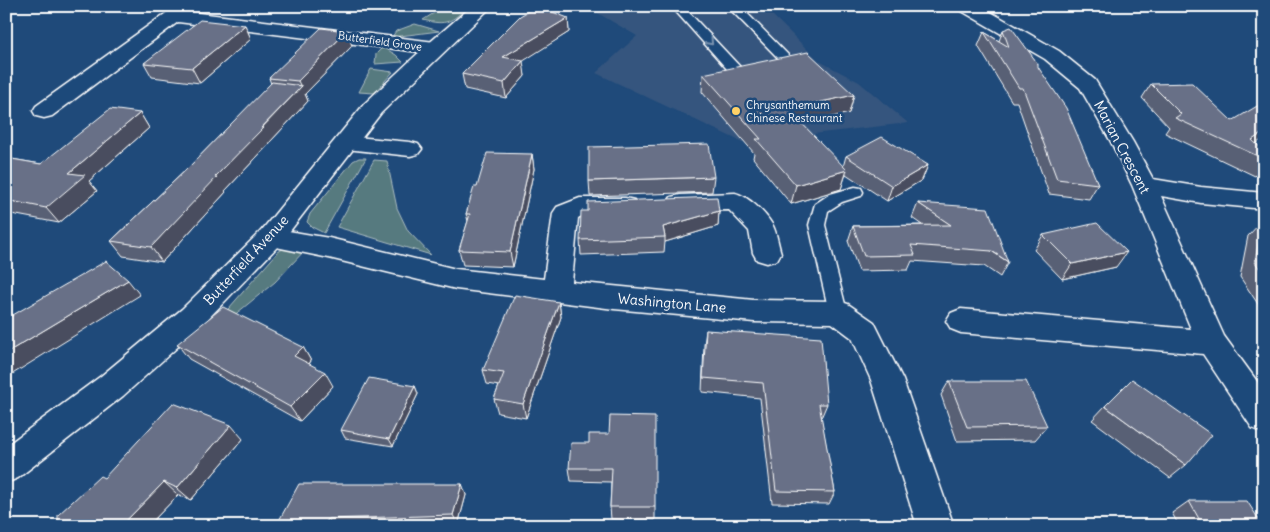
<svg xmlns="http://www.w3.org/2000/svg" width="1270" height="532" font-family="Delius,sans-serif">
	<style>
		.built { fill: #35557e }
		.green { fill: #577a7f; stroke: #abbcbf }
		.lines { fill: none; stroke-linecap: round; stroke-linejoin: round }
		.lane-casing { stroke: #fff; stroke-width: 3 }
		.street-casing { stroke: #fff; stroke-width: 3 }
		.secondary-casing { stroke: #fff; stroke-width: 3 }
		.lane { fill: #1f4a7a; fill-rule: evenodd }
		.street { fill: #1f4a7a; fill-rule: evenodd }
		.secondary { fill: #1f4a7a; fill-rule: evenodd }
		.wall { fill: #596074; stroke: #fff }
		.shaded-wall { fill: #484e5e; stroke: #fff }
		.building { fill: #677087; stroke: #fff }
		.oneway { stroke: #7992af }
		.poi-dot { fill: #ffd166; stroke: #1f4a7a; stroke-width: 2 }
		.labels { text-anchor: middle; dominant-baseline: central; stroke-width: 5; stroke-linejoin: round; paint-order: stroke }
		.far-street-label { font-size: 11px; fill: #fff; stroke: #1f4a7a }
		.far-poi-label { font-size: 11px; fill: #fff; stroke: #1f4a7a; text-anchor: start }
		.street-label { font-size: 14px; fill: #fff; stroke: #1f4a7a }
	</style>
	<rect width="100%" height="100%" fill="#1f4a7a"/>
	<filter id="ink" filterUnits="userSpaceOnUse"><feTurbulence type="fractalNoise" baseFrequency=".02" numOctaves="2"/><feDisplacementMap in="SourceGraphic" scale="10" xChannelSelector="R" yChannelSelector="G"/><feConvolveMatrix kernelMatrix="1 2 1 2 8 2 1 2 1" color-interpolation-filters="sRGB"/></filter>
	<g filter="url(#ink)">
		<path class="built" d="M591 6H763L819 61 859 82 908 123 742 142 596 73 637 36 589 8Z"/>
		<path class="green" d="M445 6H469C450 22 448 26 423 20Z
			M415 24 439 31 392 37 396 31Z
			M383 47 396 55 403 62 375 64 376 54Z
			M371 69 393 72 374 93 359 92Z
			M359 158H366L324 233 312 227 307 222 310 214 353 161Z
			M374 160 387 161 397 208 408 231 431 255 337 227Z
			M284 248 306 249 275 282 194 348 278 252Z"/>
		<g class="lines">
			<defs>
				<path id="lane" d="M671 6H683L742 69 780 60 727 6H740L795 62 789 66 739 78 734 77Z
					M855 187 861 188 863 192 861 196 842 202 828 211 825 225 847 312 845 317 838 319 831 317 829 312 809 225 815 204 830 194Z"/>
				<path id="street" d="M176 6H197L191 12 435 42 442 44 445 48 442 52 435 54 178 22 52 116 44 118 36 116 33 111 36 106Z
					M957 6H980L1059 51 1095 80 1133 142 1153 179 1201 187 1264 193V209L1201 203 1161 196 1224 336 1264 391V433L1252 428 1203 354 961 333 951 329 946 321 951 313 961 309 1191 329 1132 185 1111 142 1080 88 1045 59 960 10Z
					M345 136 410 142 418 144 422 149 418 154 410 156 337 148 334 143 337 138Z
					M735 193C748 196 766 213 773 226 777 234 778 244 781 253L777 260 767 263 757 260 753 253 749 231 729 210 680 211 671 209 667 203 671 197 680 195Z
					M580 198H625L634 200 638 206 634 212 625 214 583 215 578 218 572 282 754 300 838 301 848 304 874 322 903 380 954 526H917L871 380 852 338 832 323 754 322 614 309 456 289 329 258 271 246 262 244 258 237 262 230 271 228 329 238 456 269 544 279 553 213 557 207Z"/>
				<path id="secondary" d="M472 6H492L381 113 280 244 202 325 123 396 18 478 6 483V446L101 376 182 309 262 230 365 103 428 44Z"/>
			</defs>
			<use href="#lane" class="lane-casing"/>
			<use href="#street" class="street-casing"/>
			<use href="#secondary" class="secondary-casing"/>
			<use href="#lane" class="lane"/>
			<use href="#street" class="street"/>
			<use href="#secondary" class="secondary"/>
		</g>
		<path class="wall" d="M568 18 569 32 522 61 525 76 506 98 465 89 462 74Z
			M245 25 251 39 200 83 152 77 144 63Z
			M1003 30 1038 67 1098 184 1089 199 1049 194 1017 102H1012L978 46 984 32 999 41Z
			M352 46 305 94 308 101 270 142V143L225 191 226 192 162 262 123 256 111 241 188 168 271 84 269 78Z
			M703 74 854 95 849 113 802 124 843 167 846 156 928 165 922 180 887 201 846 174 841 189 791 204 753 158 754 153 702 92Z
			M1151 84 1256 144 1264 151V166L1255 176 1165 133 1169 127 1142 98Z
			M140 113 149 128 89 181 97 191 59 223 6 213V158L41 164Z
			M532 154 534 169 513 267 463 265 459 250 468 221 466 214 477 187Z
			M714 177 712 192 590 196 589 181Z
			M918 203 1008 262 1000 277 984 266 912 261 908 270 859 271 848 241 853 226 922 225 912 218Z
			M719 211 718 226 665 242 664 252 581 255 580 240Z
			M1262 221 1264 222V313L1240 277 1248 236Z
			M1043 235 1116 267 1062 279 1034 250Z
			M559 302 561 317 526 418 498 413 494 399 499 386 487 384 483 370Z
			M706 330 827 404 821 418 835 492 829 504 772 503 760 398 702 392 704 345Z
			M177 344 303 347 311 361 309 364 333 386 300 421 189 359Z
			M949 381 1047 426 1035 440 957 441 941 395Z
			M415 386 418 394 393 446 345 438 341 430Z
			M1105 406 1186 465 1170 478 1092 420Z
			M243 439 191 500 178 495 148 526H58L104 478Z
			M589 443 655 507V520L611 519 610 507 611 482 571 481 569 468Z
			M462 484 466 495 458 525 276 526Z
			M1189 501 1263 526H1179L1172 513Z"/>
		<path class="shaded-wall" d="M568 18 569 32 506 72 503 57Z
			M245 25 251 39 200 83 192 68Z
			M347 31 352 46 305 94 308 101 270 142V143L225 191 226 192 162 262 151 247 215 177 301 87 298 81Z
			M523 61 525 76 506 98 504 83Z
			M854 95 849 113 784 128 788 109Z
			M140 113 149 128 89 181 97 191 59 223 46 208 69 173Z
			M1264 132V138L1246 151 1252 140Z
			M532 154 534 169 513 267 510 252Z
			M928 165 922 180 887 201 892 186Z
			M847 170 841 189 791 204 796 185Z
			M719 211 718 226 665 242V237L663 227Z
			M1127 252 1116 267 1062 279 1072 264Z
			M128 280 140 295 6 378V353Z
			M559 302 561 317 526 418 523 404Z
			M303 347 311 361 303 371 294 356Z
			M325 372 333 386 300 421 290 407Z
			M415 386 418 394 393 446 389 439Z
			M231 425 243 439 191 500 177 488Z
			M164 482 178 495 148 526H121Z
			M462 484 466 495 458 525 453 515Z
			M328 519 334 526H324Z"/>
		<path class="building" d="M537 6 568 18 503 57 523 61 504 83 462 74 520 16Z
			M200 20 245 25 192 68 144 63Z
			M1011 27 1038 64V67L1066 108 1098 184 1057 179 1023 88H1019L984 32 1009 47 1003 30Z
			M321 28 347 31 298 81 269 78Z
			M808 52 854 95 788 109 847 170 796 185 756 139H761L703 74Z
			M272 82 302 86 261 128H263L215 177H217L151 247 111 241 188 168Z
			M1192 83 1232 121 1264 102V132L1252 140 1264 151V159L1175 118 1181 114 1151 84Z
			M110 109 140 113 69 173 85 175 46 208 6 200V158L41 164Z
			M882 137 928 165 892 186 846 156Z
			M709 144 714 177 589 181V147Z
			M487 153 532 154 510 252 459 250 470 214H466L474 187H477Z
			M717 197 719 211 663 227 665 237 580 240 581 211H588V202Z
			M918 203 988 208 1008 262 992 251 911 245 915 255 864 256 853 226 951 225Z
			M1262 221 1264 222V275L1255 262Z
			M1097 223 1127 252 1072 264 1043 235Z
			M106 261 128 280 6 353V319Z
			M515 295 559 302 523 404 494 399 504 373 483 370Z
			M223 307 303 347 294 356 325 372 290 407 177 344Z
			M706 330 821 338 827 404H819L835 492 776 491 763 383 703 378Z
			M369 378 415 386 389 439 341 430Z
			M1132 379 1212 435 1186 465 1105 406Z
			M949 381H1026L1047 426 967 427Z
			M173 403 231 425 177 488 164 482 121 526H58V515L100 476 104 478Z
			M610 416 655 417V507H610L612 468H569L571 443H589V434H609Z
			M299 484H462L453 515 328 519 324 526H276Z
			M1189 501H1247L1263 526H1203Z"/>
		<defs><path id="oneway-chevron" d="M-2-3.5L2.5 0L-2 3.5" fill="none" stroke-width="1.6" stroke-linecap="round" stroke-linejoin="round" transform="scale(1.25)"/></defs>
		<use class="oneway" href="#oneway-chevron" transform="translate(710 42) rotate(48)"/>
	</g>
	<circle class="poi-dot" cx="736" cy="111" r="5"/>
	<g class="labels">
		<g class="far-street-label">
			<text transform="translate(380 41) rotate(8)">Butterfield Grove</text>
		</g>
		<g class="far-poi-label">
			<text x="746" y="105">Chrysanthemum<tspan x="746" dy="13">Chinese Restaurant</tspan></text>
		</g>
		<g class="street-label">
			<text transform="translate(1122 147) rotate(62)">Marian Crescent</text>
			<text transform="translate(246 260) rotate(-47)">Butterfield Avenue</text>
			<text transform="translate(672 303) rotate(5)">Washington Lane</text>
		</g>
	</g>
	<rect width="1270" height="532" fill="none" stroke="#1f4a7a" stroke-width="25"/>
	<rect x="12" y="12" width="1245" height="507" fill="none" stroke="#fff" stroke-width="2" filter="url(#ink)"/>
</svg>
